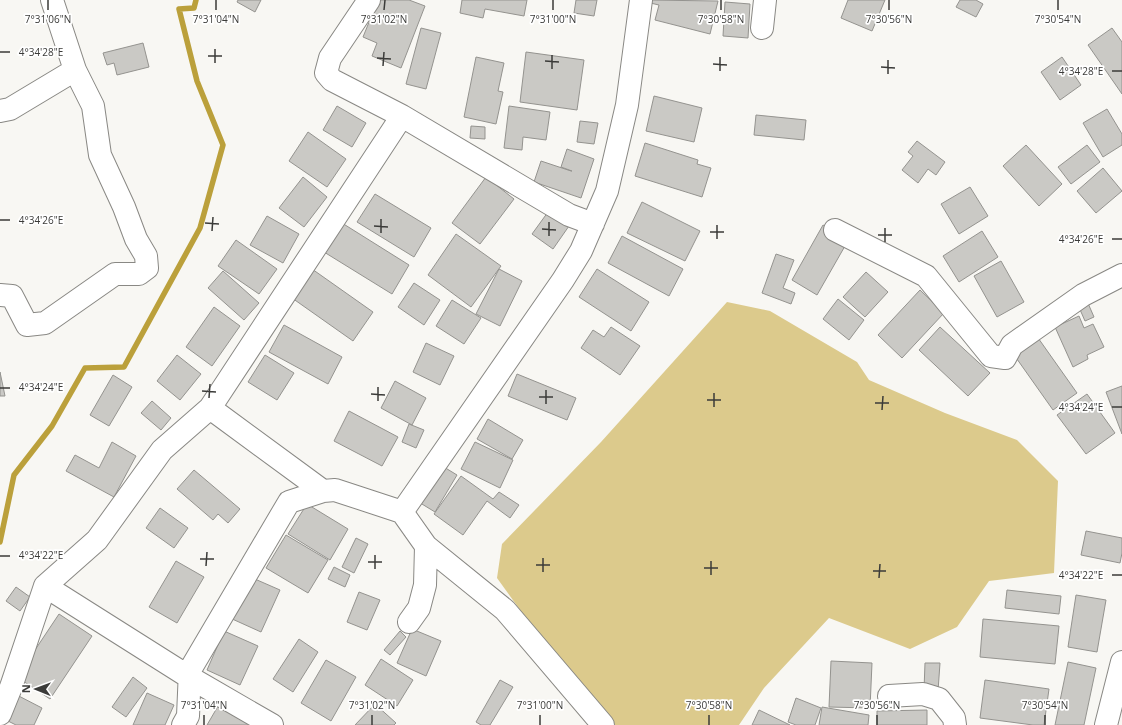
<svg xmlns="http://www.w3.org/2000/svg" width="1122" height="725" font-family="'Open Sans',sans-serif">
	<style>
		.green { fill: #dcca8c }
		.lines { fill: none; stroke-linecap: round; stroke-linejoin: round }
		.stream { stroke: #bba03b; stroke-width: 5.5 }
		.building { fill: #cac9c5; stroke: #94938f }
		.minor-casing { stroke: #898884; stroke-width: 24 }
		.minor { stroke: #fff; stroke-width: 22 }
		.ticks { fill: none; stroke: #3b3b39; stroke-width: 1.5 }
		.ticks-label { font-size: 10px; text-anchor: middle; fill: #3b3b39; stroke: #fff; stroke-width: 3.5; stroke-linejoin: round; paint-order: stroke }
	</style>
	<rect width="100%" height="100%" fill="#f8f7f3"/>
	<path class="green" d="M727 302 770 311 857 362 869 380 945 413 1017 440 1058 481 1054 573 989 581 957 627 910 649 829 618 764 688 739 725H615L567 675 497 578 502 544 601 442Z"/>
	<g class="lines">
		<path class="stream" d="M0 542 14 475 52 426 85 368 124 367 200 228 223 145 197 81 179 9 194 8 196 0"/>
	</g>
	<path class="building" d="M238 0H261L255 12 237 2Z
		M378 0H409L425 6 401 68 372 56 377 43 363 37Z
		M462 0H527L524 16 485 9 483 18 460 13Z
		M576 0H597L594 16 574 13Z
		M647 0 718 1 710 34 655 20 659 5 646 2Z
		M848 0H885L872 31 841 18Z
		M960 0H976L983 4 976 17 956 7Z
		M725 2 750 4 748 38 723 36Z
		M421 28 441 33 426 89 406 84Z
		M1112 28 1122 42V94L1088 45Z
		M143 43 149 67 117 75 114 63 107 65 103 53Z
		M526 52 584 60 577 110 520 102Z
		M476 57 504 63 498 91 503 92 496 124 464 117Z
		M1062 57 1081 85 1060 100 1041 72Z
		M654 96 702 108 694 142 646 131Z
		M337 106 366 123 352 147 323 130Z
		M509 106 550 112 546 140 523 137 522 150 504 148Z
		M1107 109 1122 134V145L1103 157 1083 123Z
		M756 115 806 120 804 140 754 135Z
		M580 121 598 123 594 144 577 142Z
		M471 126 485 127V139L470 138Z
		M308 132 346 159 327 187 289 161Z
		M917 141 945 162 936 175 928 169 918 183 902 170 913 156 908 152Z
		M645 143 698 160 697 164 711 168 702 197 635 176Z
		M1026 145 1062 184 1039 206 1003 166Z
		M1087 145 1100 162 1071 184 1058 167Z
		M567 149 594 159 581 198 534 182 541 161 571 171H572L561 167Z
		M1103 168 1122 191 1096 213 1077 191Z
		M303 177 327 197 304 227 279 208Z
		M486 177 514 199 480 244 452 223Z
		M970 187 988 216 959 234 941 204Z
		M375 194 431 228 414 257 357 222Z
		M642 202 700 231 685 261 627 233Z
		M548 212 569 226 553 249 532 234Z
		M267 216 299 234 283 263 250 245Z
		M342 223 409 265 392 294 324 252Z
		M823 225 849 239 817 295 792 280Z
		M982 231 998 257 959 282 943 256Z
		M456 234 501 266 471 307 428 275Z
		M622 236 683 269 669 296 608 263Z
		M236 240 277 269 259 294 218 266Z
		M776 254 794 260 783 288 795 293 791 304 762 293Z
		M1001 261 1024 302 997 317 974 276Z
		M312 269 373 312 353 341 292 298Z
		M499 269 522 281 500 326 476 314Z
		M597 269 649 302 631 331 579 297Z
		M223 271 259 303 244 320 208 288Z
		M866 272 888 292 865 317 843 297Z
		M414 283 440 300 424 325 398 307Z
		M920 290 944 313 902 358 878 335Z
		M838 299 864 320 849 340 823 319Z
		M452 300 481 318 464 344 436 326Z
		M1087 301 1094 317 1085 321 1078 305Z
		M214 307 240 326 212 366 186 347Z
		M1079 316 1084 328 1093 324 1104 347 1087 355 1088 359 1073 367 1055 327Z
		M284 325 342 357 328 384 269 352Z
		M611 327 640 346 620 375 581 348 593 330 604 337Z
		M940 327 990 373 968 396 919 350Z
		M1036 335 1077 393 1053 410 1012 352Z
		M426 343 454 356 440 385 413 372Z
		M177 355 201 374 180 400 157 381Z
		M265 355 294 373 277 400 248 382Z
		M0 372 5 396H0Z
		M517 374 576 398 567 420 508 396Z
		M113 375 132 387 109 426 90 415Z
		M395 381 426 398 412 425 381 408Z
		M1122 386V434L1106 392Z
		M1087 394 1115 433 1086 454 1057 415Z
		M152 401 171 418 161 430 141 413Z
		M349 411 398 437 382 466 334 441Z
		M488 419 523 440 512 459 477 439Z
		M409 424 424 430 416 448 402 442Z
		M112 442 136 456 114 497 66 471 75 455 99 468Z
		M475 442 513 460 500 488 461 469Z
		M439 464 457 475 435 512 417 501Z
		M194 470 240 509 228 523 218 514 213 520 177 489Z
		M461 476 493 499 499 492 519 505 510 518 487 501 463 535 434 514Z
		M307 504 348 529 330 560 288 534Z
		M160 508 188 528 174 548 146 528Z
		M1086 531 1122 538V553L1120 563 1081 555Z
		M286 535 328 560 308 593 266 568Z
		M356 538 368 544 354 573 342 567Z
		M176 561 204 577 177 623 149 607Z
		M334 567 350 575 345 587 328 579Z
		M248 576 280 590 261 632 230 618Z
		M16 587 30 597 20 611 6 601Z
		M1007 590 1061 596 1059 614 1005 608Z
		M359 592 380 600 367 630 347 622Z
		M1076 595 1106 600 1097 652 1068 647Z
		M59 614 92 636 50 699 17 677Z
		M983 619 1059 626 1055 664 980 657Z
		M412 629 441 641 426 676 397 663Z
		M224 631 258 646 240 685 207 670Z
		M400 631 406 637 390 655 384 650Z
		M299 639 318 652 293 692 273 679Z
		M381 659 413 680 397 706 365 685Z
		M326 660 356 677 331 721 301 703Z
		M831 661 872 663 870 708 829 707Z
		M1068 662 1096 668 1084 725H1055Z
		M925 663H940L938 691 924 690Z
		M133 677 147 688 126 717 112 707Z
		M500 680 513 687 490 725H481L476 722Z
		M985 680 1049 689 1044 725H1033L980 718Z
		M13 693 42 708 34 725H16L0 717Z
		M147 693 174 705 165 725H133Z
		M796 698 821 708 815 725H796L788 722Z
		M221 701 261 725H207Z
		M375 704 396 723 394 725H355Z
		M822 707 869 715 868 725H819Z
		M759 710 790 725H752Z
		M927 710V725H877V711Z"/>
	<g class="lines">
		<defs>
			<path id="minor" d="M369 0 330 58 326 73 332 80 402 116 569 215 593 224
				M762 28 765 0
				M0 111 10 109 75 70
				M835 230 926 276 991 356 1005 358 1012 345 1083 295 1122 275
				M0 295 12 296 27 325 45 323 115 274H139L147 268 146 256 136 239 124 207 100 155 93 106 75 70 52 0
				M210 408 323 491
				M402 512 563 280 581 251 607 191 627 105 641 0
				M426 546 505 610 603 725
				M45 586 189 677 272 725
				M889 696 923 694 939 699 954 718 955 725
				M0 714 11 687 45 586 97 540 162 450 210 408 402 116
				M183 725 188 716 190 670 289 502 323 491 335 490 402 512 426 546 425 585 419 608 409 622
				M1106 725 1122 662"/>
		</defs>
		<use href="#minor" class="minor-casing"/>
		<use href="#minor" class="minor"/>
	</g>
	<path class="ticks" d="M48 10V0M216 10V0M384 10 385 0M553 10V0M721 10V0M889 10V0M1058 10V0M0 52H10M208 56H222M377 58 391 59M545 61 559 62M215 63V49M713 64 727 65M383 66 384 52M881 67 895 68M552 69V55M720 71V57M1112 71H1122M888 74V60M0 220H10M205 223 219 224M374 226 388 227M542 229 556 230M212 231 213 217M710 232H724M381 233V219M878 235H892M549 236V222M717 239V225M1112 239H1122M885 242V228M0 388H10M202 391 216 392M371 394 385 395M539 397H553M209 398 210 384M707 400H721M378 401V387M875 403H889M546 404V390M714 407V393M1112 407H1122M882 410 883 396M0 556H10M200 559H214M368 562H382M536 565H550M206 566 207 552M704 568H718M375 569V555M873 571H886M543 572V558M711 575V561M1112 575H1122M879 578 880 564M204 725V715M372 725V715M540 725V715M709 725V715M877 725V715M1045 725V715"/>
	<g class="ticks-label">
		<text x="48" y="23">7°31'06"N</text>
		<text x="216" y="23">7°31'04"N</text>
		<text x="384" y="23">7°31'02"N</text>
		<text x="553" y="23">7°31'00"N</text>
		<text x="721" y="23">7°30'58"N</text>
		<text x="889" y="23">7°30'56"N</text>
		<text x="1058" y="23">7°30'54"N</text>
		<text x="41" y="56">4°34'28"E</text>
		<text x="1081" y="75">4°34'28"E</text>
		<text x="41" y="224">4°34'26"E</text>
		<text x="1081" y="243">4°34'26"E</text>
		<text x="41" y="391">4°34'24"E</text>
		<text x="1081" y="411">4°34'24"E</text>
		<text x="41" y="559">4°34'22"E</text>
		<text x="1081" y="579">4°34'22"E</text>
		<text x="204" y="709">7°31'04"N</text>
		<text x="372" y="709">7°31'02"N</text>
		<text x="540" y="709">7°31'00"N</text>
		<text x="709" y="709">7°30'58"N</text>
		<text x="877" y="709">7°30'56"N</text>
		<text x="1045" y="709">7°30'54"N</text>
	</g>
	<g transform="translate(36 689) rotate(271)" stroke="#ffffff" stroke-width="3" paint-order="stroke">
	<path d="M0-3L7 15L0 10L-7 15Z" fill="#3b3b39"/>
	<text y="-6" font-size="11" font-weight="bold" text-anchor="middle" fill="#3b3b39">N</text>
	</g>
</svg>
